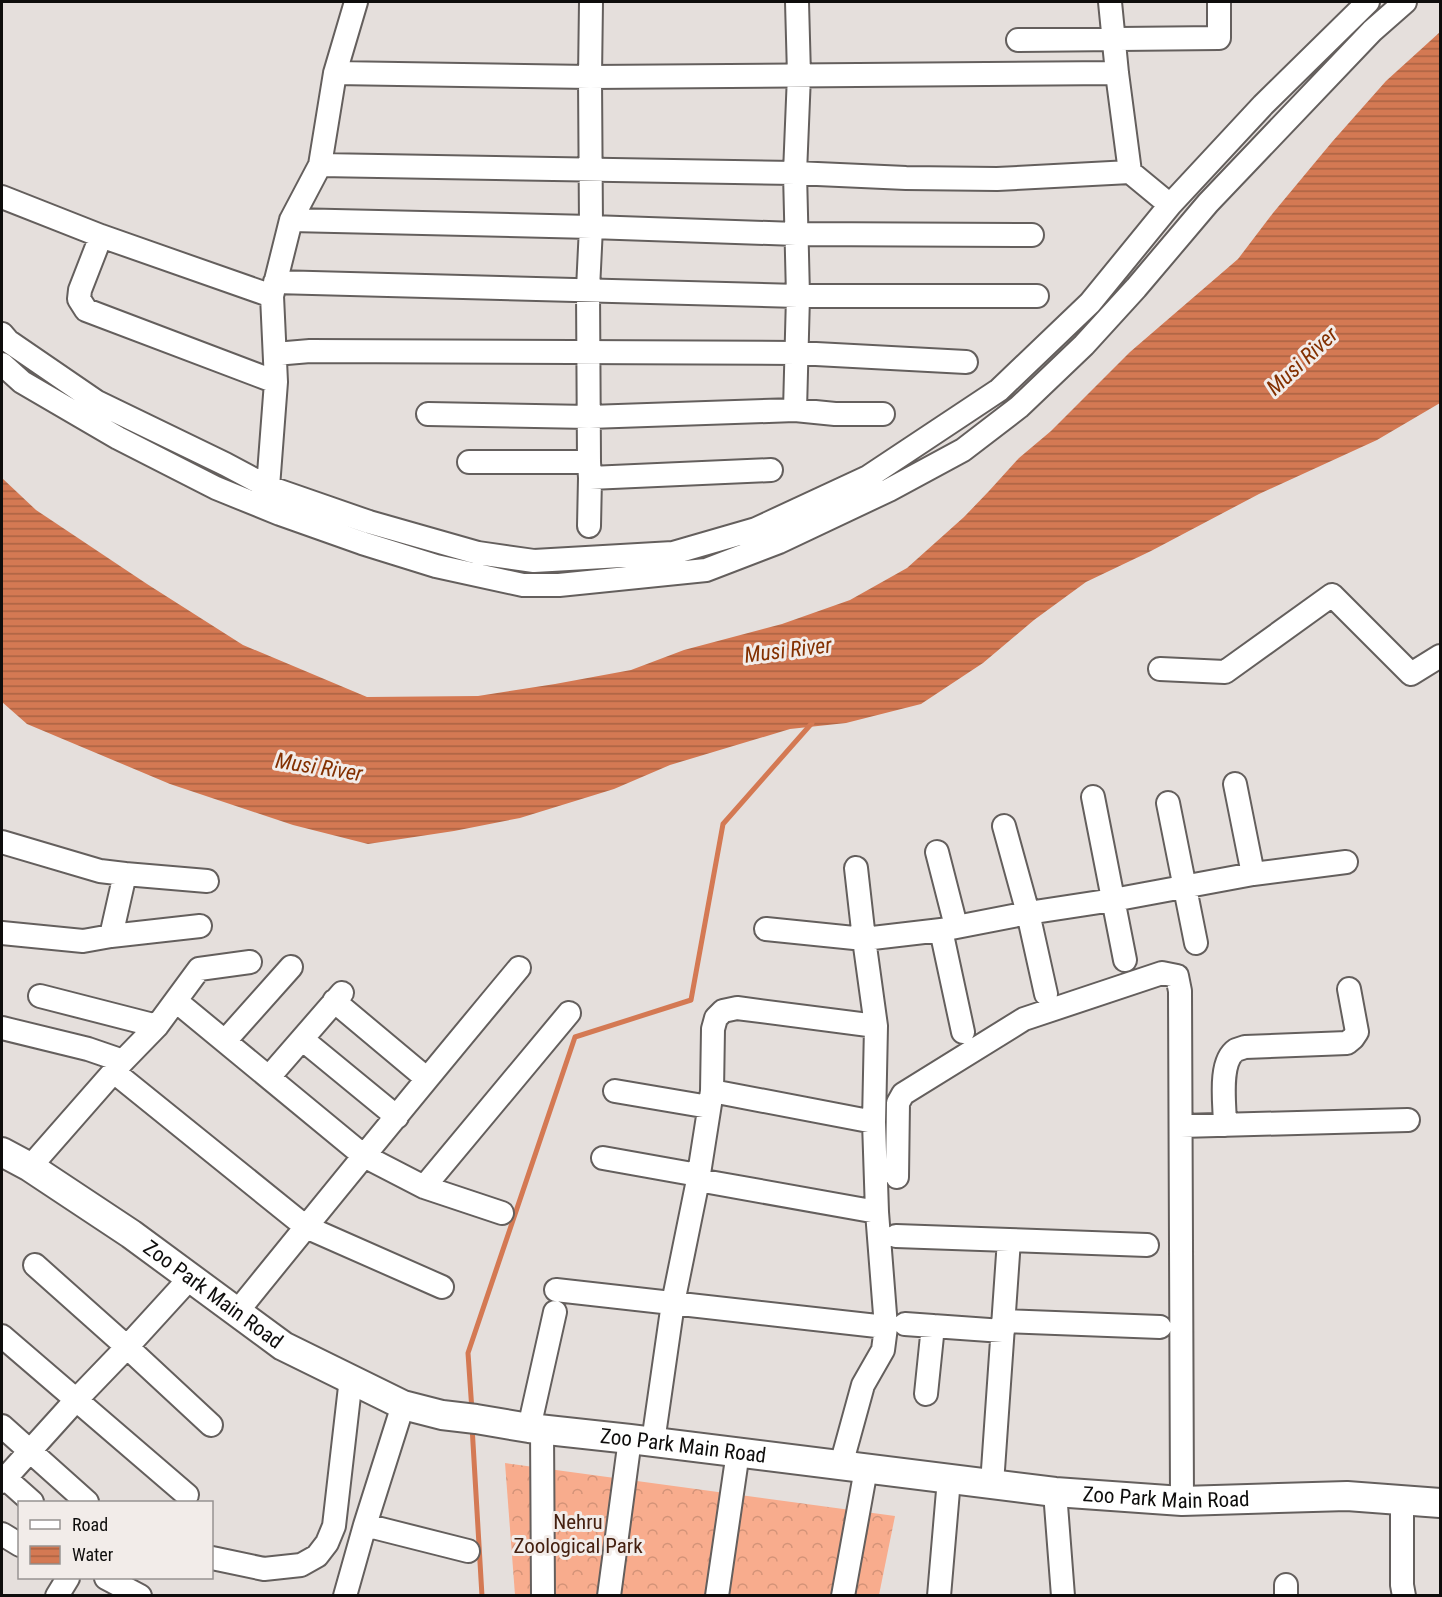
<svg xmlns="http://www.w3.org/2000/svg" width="1442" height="1597" font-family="'Roboto Condensed',sans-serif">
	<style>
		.forest { fill: url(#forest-crowns) }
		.water { fill: url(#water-rules) }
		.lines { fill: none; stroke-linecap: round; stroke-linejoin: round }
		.stream { stroke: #d47953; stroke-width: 5 }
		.minor-casing { stroke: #645f5d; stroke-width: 26 }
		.major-casing { stroke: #645f5d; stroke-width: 32 }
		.minor { stroke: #fff; stroke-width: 22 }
		.major { stroke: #fff; stroke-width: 28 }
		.labels { text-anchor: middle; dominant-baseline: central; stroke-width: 6; stroke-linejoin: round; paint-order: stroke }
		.street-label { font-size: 21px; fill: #0e0d0c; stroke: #f2ece9 }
		.park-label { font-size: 21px; fill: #452010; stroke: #f2ece9 }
		.water-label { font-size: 22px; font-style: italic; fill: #833001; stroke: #f2ece9 }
	</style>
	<defs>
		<pattern id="forest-crowns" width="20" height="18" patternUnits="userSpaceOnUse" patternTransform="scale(1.5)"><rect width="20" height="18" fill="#f8ac8d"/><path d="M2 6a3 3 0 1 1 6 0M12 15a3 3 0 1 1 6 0" fill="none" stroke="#d39378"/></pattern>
		<pattern id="water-rules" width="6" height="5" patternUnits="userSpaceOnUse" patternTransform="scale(1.5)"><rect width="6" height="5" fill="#d47953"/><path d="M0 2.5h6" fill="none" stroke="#aa6243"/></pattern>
	</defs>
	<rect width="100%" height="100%" fill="#e5dfdc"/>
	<path class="forest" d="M505 1463 895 1516 879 1595H515Z"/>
	<path class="water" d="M1440 32V403L1377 440 1259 494 1151 551 1086 582 1034 620 983 663 921 704 846 723 790 729 670 765 614 789 520 818 454 831 368 844 293 825 170 784 27 724 2 702V478L36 510 147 584 243 645 367 697 478 696 555 684 631 670 684 650 782 624 850 600 907 568 964 517 989 491 1019 458 1051 431 1130 352 1238 259 1273 213 1332 142 1386 81Z"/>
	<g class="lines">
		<path class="stream" d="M472 1411 468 1353 575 1037 691 1000 723 824 812 723
			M472 1426 482 1596"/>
		<defs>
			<path id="minor" d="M797 2 799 75 795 173 798 296 795 410 835 414H883
				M1110 2 1117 73 1130 172 1170 205
				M1018 40 1219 38V2
				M335 73 590 77 1117 73
				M320 165 795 173 906 178 997 179 1130 172
				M2 197 101 236 272 296
				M291 220 591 227 796 234 1032 235
				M101 236 80 290 79 299 86 310 276 382
				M275 282 798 296H1037
				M2 334 8 341 97 402 225 464 268 487 369 522 478 553 534 561 673 553 756 529 868 477 999 390 1090 303 1170 205 1263 105 1368 2
				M275 354 310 351 797 353 966 362
				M2 364 22 382 118 438 216 488 280 514 362 543 436 566 523 585H559L706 570 779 542 889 490 963 450 1019 407 1084 345 1136 288 1208 203 1372 31 1405 2
				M428 414 589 417 795 410
				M469 462H589L590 478 771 470
				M589 462 588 289 591 227 590 77 591 2
				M268 487 276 382 272 296 291 220 320 165 335 73 356 2
				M589 526 590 478
				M1160 669 1225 672 1332 595 1411 674 1440 656
				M1235 784 1253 874
				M1093 797 1125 960
				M1168 803 1196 943
				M1004 826 1028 913 1046 994
				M2 842 100 871 125 874
				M937 852 956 926
				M766 929 864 939 856 868
				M941 930 963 1032
				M2 933 83 941 111 936 200 926
				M111 936 125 874 207 881
				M40 996 157 1026
				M176 1001 364 1156 424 1187 502 1213
				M334 1001 426 1078
				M2 1028 88 1049 123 1061
				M302 1039 397 1117
				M225 1041 291 967
				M114 1072 306 1227 442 1287
				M269 1077 342 993
				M615 1091 709 1107
				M712 1091 874 1122
				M1225 1125C1225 1106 1218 1062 1236 1050 1239 1049 1242 1048 1245 1047L1347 1043 1353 1038 1357 1032 1349 989
				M1181 1126 1408 1120
				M603 1158 698 1175
				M30 1167 123 1061 157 1026 199 969 250 962
				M897 1177 898 1103 903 1094 1024 1019 1162 973 1177 976 1180 991 1182 1501
				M698 1180 877 1212
				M424 1187 569 1013
				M896 1236 1009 1240
				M35 1265 127 1347 211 1425
				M556 1290 886 1327 877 1212 874 1122 876 1026 864 939 941 930 1028 913 1113 900 1253 874 1346 862
				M237 1312C330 1197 424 1082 519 968
				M1003 1321 1160 1327
				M905 1324 1003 1331
				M2 1336 187 1495
				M926 1394 933 1326
				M2 1426 87 1502
				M529 1428 555 1312
				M542 1429 543 1596
				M653 1442 673 1303 698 1180 712 1091 713 1029 716 1018 723 1011 737 1008 876 1026
				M841 1465 863 1385 883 1350 886 1327
				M5 1478 32 1502
				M2 1482 76 1400 127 1347 190 1278
				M992 1484 1009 1240 1147 1245
				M1055 1492 1063 1596
				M1402 1500V1585L1404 1596
				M365 1525 468 1551
				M2 1534 20 1545
				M212 1558 264 1569 301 1565 317 1556 327 1543 334 1526 351 1378
				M106 1578 140 1596
				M57 1596 68 1578
				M345 1596 365 1525 403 1405
				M609 1596 630 1439
				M717 1596 738 1452
				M843 1596 866 1469
				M939 1596 949 1479
				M1286 1596V1585"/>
			<g id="major">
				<path id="s1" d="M2 1152 30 1167 131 1234 283 1346 403 1405 442 1415 476 1419 529 1428 630 1439 1055 1492 1182 1501 1347 1496 1440 1503"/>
			</g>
		</defs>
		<use href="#minor" class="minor-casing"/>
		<use href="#major" class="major-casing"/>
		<use href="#minor" class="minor"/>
		<use href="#major" class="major"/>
	</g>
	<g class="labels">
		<g class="street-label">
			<text stroke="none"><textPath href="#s1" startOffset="255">Zoo Park Main Road</textPath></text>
			<text stroke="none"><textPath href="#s1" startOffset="759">Zoo Park Main Road</textPath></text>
			<text stroke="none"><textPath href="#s1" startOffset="1245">Zoo Park Main Road</textPath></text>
		</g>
		<g class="park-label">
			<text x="578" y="1522">Nehru<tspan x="578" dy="24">Zoological Park</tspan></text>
		</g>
		<g class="water-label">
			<text transform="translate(1302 361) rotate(-43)">Musi River</text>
			<text transform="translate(788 650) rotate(-7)">Musi River</text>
			<text transform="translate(319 767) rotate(9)">Musi River</text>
		</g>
	</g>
	<rect width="1442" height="1597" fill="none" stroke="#0e0d0c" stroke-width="6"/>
	<rect x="18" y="1501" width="195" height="78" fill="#f2ece9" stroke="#979391" stroke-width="1.5"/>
	<rect x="30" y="1520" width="30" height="9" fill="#ffffff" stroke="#979391" stroke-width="1.5"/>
	<text x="72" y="1531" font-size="18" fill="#0e0d0c">Road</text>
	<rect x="30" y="1546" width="30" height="18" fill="url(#water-rules)" stroke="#979391" stroke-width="1.5"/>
	<text x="72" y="1561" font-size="18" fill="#0e0d0c">Water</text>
</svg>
